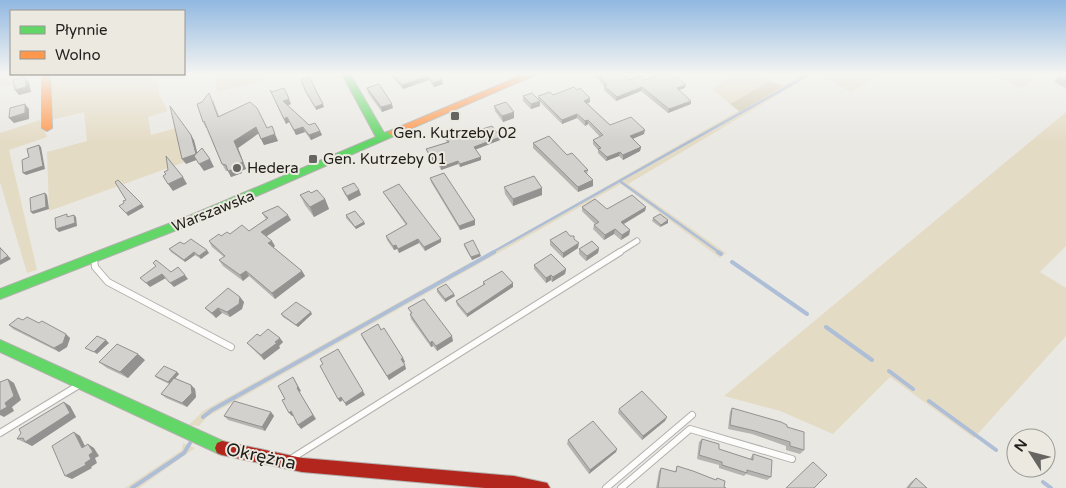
<svg xmlns="http://www.w3.org/2000/svg" width="1066" height="488" font-family="'Varela Round',sans-serif">
	<style>
		.green { fill: #e4dbc5 }
		.forest { fill: #d1c8ae }
		.lines { fill: none; stroke-linecap: round; stroke-linejoin: round }
		.stream-far1 { stroke: #aebed7; stroke-width: 2.5 }
		.stream { stroke: #aebed7; stroke-width: 4 }
		.lane-far1-casing { stroke: #b2b1ae; stroke-width: 7 }
		.lane-casing { stroke: #b2b1ae; stroke-width: 8 }
		.fast-casing { stroke: #b2b1ae; stroke-width: 2 }
		.slow-casing { stroke: #b2b1ae; stroke-width: 2 }
		.jam-casing { stroke: #b2b1ae; stroke-width: 2 }
		.lane-far1 { stroke: #fcfcfb; stroke-width: 5 }
		.lane { stroke: #fcfcfb; stroke-width: 6 }
		.fast { fill: #63d668; fill-rule: evenodd }
		.slow { fill: #ff974d; fill-rule: evenodd }
		.jam { fill: #b3261e; fill-rule: evenodd }
		.wall { fill: #b5b4b1 }
		.shaded-wall { fill: #939290 }
		.building { fill: #d2d1ce; stroke: #939290 }
		.poi-dot { fill: #666562; stroke: #ece9e0; stroke-width: 2 }
		.labels { text-anchor: middle; dominant-baseline: central; stroke-width: 4; stroke-linejoin: round; paint-order: stroke }
		.poi-label { font-size: 15px; fill: #201f1c; stroke: #ece9e0; text-anchor: start }
		.street-label { font-size: 15px; fill: #201f1c; stroke: #ece9e0 }
		.near-street-label { font-size: 18px; fill: #201f1c; stroke: #ece9e0 }
	</style>
	<rect width="100%" height="100%" fill="#e9e8e3"/>
	<path class="green" d="M0 74H39V78C26 75 13 89 0 85Z
		M50 74H156L160 97 168 111 148 117 151 135 176 128 185 162 49 211 47 152 87 141 84 112 51 120Z
		M212 74H262L264 80 218 92Z
		M735 74H755L770 81 730 104 712 89Z
		M803 74H813L628 184 726 253 720 258 621 184 207 417 199 426 189 425 203 411 471 262 472 263Z
		M818 74H880L851 92Z
		M1024 74 1035 79 1022 89 993 75Z
		M1066 112V246L1040 272 1066 288V336L974 438 890 377 833 434 780 411 724 396Z
		M40 120 47 137 9 150 37 270 27 273 0 182V133Z
		M183 443 195 448 139 488H125L182 450Z"/>
	<path class="forest" d="M770 81 783 86 740 112 730 104Z"/>
	<g class="lines">
		<path class="stream-far1" d="M621 182 720 253
			M491 253 810 74"/>
		<path class="stream" d="M718 252 721 254
			M732 262 807 314
			M826 327 872 360
			M889 371 913 389
			M929 401 996 450
			M203 417 212 410 494 252
			M1023 468 1028 471
			M1043 482 1051 488
			M132 488 184 453 190 443"/>
		<defs>
			<path id="lane-far1" d="M618 253 637 241"/>
			<path id="lane" d="M94 258 95 267 108 282 231 347
				M0 433 79 385
				M294 457 620 252
				M606 488 692 415
				M621 488 690 429 792 459"/>
			<path id="fast" d="M342 74H350L384 133 393 130 396 131V135L197 222 0 299V289L189 216 376 137Z
				M0 340 227 443 229 448 227 453 222 455 217 453 0 352Z"/>
			<path id="slow" d="M42 74H50L52 128 47 131 42 128Z
				M525 74H537L396 135 393 136 388 133 390 131Z"/>
			<path id="jam" d="M222 441 302 458 514 476 547 483 550 488H485L302 472 222 455 217 453 215 448 217 443Z"/>
		</defs>
		<use href="#lane-far1" class="lane-far1-casing"/>
		<use href="#lane" class="lane-casing"/>
		<use href="#fast" class="fast-casing"/>
		<use href="#slow" class="slow-casing"/>
		<use href="#jam" class="jam-casing"/>
		<use href="#lane-far1" class="lane-far1"/>
		<use href="#lane" class="lane"/>
		<use href="#fast" class="fast"/>
		<use href="#slow" class="slow"/>
		<use href="#jam" class="jam"/>
	</g>
	<path class="wall" d="M390 74H438L442 80 443 84 434 87 429 80 403 89Z
		M595 74H624L628 80 685 88 679 90 691 104 668 113 641 91 616 101 604 90V86L595 76Z
		M1066 74V88L1054 82 1058 77Z
		M367 88 393 108 382 112 368 93Z
		M270 90 291 104 288 105 309 125 320 131 322 135 311 140 305 132 296 135 289 122 286 124Z
		M553 95 590 102 587 103 610 125 644 134 633 139 641 147 640 151 623 160 619 156 606 161 598 153V150L593 144V140L600 137 588 124 585 126 577 118 562 124 540 102V106L531 109 523 101V96L538 99V96Z
		M213 100 219 116 267 128 278 141 264 145 259 133 238 148 246 169 241 171 242 173 231 177 228 171H226L222 164 207 128H206L203 122Z
		M494 106 514 118 503 122 495 111Z
		M443 134 459 136 500 137V140L475 150 481 157V160L460 167 458 164 441 170 436 160 432 161 427 152 426 149 447 142 443 137Z
		M533 143 567 155 588 170 587 174 593 186 578 192 533 148Z
		M430 178 475 225 460 230 431 182Z
		M504 187 542 195 513 206 505 194Z
		M342 188 359 190 361 195 349 201 344 193Z
		M383 192 441 239V242L425 251 419 243 399 253 397 249 394 250 387 240 386 236 406 225 385 195Z
		M311 193 325 199 329 209 314 217 305 205 300 195Z
		M582 207 607 209 646 207 645 211 624 224 630 230 629 235 621 240 614 234 604 240 593 229 594 225 595 224 582 211Z
		M262 213 291 220 266 236 275 246 273 247 302 271 305 276 275 299 249 276 243 281 223 266 219 260 224 257 212 247 209 241 221 236 249 231 266 219Z
		M346 215 364 222 365 224 356 229 346 218Z
		M653 218 668 220V223L660 227 652 221Z
		M574 239 578 248 563 258 550 245V240Z
		M184 244 209 253 201 259 195 255 185 262 171 252 169 249Z
		M464 244 481 256 472 260 464 246Z
		M599 248 598 253 586 261 579 254V249Z
		M534 265 566 269 565 274 552 282 551 280 546 283 534 269Z
		M483 282 513 287 467 317 457 305 456 301 483 285Z
		M437 289 455 296 445 302 437 292Z
		M244 302 242 309 230 317 222 313 216 318 209 312 205 308Z
		M408 308 453 341 437 351 433 346 431 347 411 319 410 314 411 313Z
		M281 314H312L298 327 283 317Z
		M23 320 39 323 70 338 67 347 59 352 13 329 9 325Z
		M381 330 403 358 405 362 403 363 406 369 389 380 363 339 361 334Z
		M260 336 283 342 279 346 280 348 264 360 247 343Z
		M145 360 128 378 107 368 99 362Z
		M177 372 179 374 175 378 191 385 195 389 196 397 187 407 166 398 161 394 169 384 157 378 155 376Z
		M70 406 76 417 32 446 17 439Z
		M732 408 787 427 804 450 800 454 786 450V446L752 434 728 429 730 412Z
		M619 409 667 417 665 421 642 440 618 413Z
		M271 412 274 416 265 431 228 420 224 416Z
		M702 439 719 449 750 459 753 454 771 477 767 480 746 474 744 476 719 468V465L697 459 699 442Z
		M568 440 617 449 616 452 589 474 567 444Z
		M677 466 716 480 717 478 724 487 726 488H656L659 471 661 468 675 472Z
		M916 478 927 488H906L911 482Z"/>
	<path class="shaded-wall" d="M428 76 429 80 403 89 402 85Z
		M25 77 29 82 31 92 19 95 15 90Z
		M442 80 443 84 434 87 433 83Z
		M686 85 685 88 676 91 677 88Z
		M642 87 641 91 616 101 617 97Z
		M590 98V102L584 105V101Z
		M289 99 291 104 285 106 283 101Z
		M540 101V106L531 109V104Z
		M691 101V104L668 113 669 109Z
		M25 104 29 109V119L14 123 9 118Z
		M323 104 324 107 316 110 315 107Z
		M392 104 393 108 382 112 381 107Z
		M514 112V118L503 122 502 116Z
		M577 114V118L562 124V120Z
		M287 117 289 122 286 124 284 119Z
		M588 120V124L585 126V121Z
		M256 127 259 133 238 148 246 169 241 171 242 173 231 177 228 171 234 141Z
		M303 127 305 132 296 135 294 130Z
		M645 130 644 134 629 140 630 136Z
		M320 131 322 135 311 140 309 135Z
		M275 134 278 141 264 145 261 139Z
		M191 135 194 140 199 159 186 164 182 159Z
		M500 137V140L474 150V147Z
		M39 145 41 147 45 169 26 175 23 173Z
		M641 147 640 151 623 160V155Z
		M620 152 619 156 606 161 607 157Z
		M435 157 436 160 432 161V158Z
		M481 157V160L460 167V164Z
		M210 159 214 167 204 171 199 164Z
		M458 161V164L441 170V167Z
		M183 177 187 184 173 191 168 184Z
		M593 180V186L578 192V187Z
		M542 188V195L513 206V199Z
		M359 190 361 195 349 201 347 196Z
		M45 193 47 195 49 209 33 214 31 212Z
		M325 199 329 209 314 217 310 207Z
		M142 204 144 207 128 216 126 213Z
		M646 207 645 211 620 226 621 222Z
		M74 215 76 217 77 226 59 232 56 229Z
		M288 215 291 220 264 238 261 232Z
		M475 220V225L460 230 459 226Z
		M668 220V223L660 227 661 225Z
		M364 222 365 224 356 229 355 227Z
		M615 229 614 234 604 240 605 235Z
		M630 230 629 235 621 240 622 235Z
		M418 239 419 243 399 253 398 249Z
		M441 239V242L425 251 424 247Z
		M272 241 275 246 271 249 268 243Z
		M579 243 578 248 563 258V253Z
		M396 245 397 249 394 250 393 246Z
		M0 247 11 259 0 265Z
		M599 248 598 253 586 261 587 256Z
		M207 250 209 253 201 259 199 256Z
		M194 252 195 255 185 262 184 260Z
		M480 254 481 256 472 260 471 257Z
		M566 269 565 274 552 282 553 277Z
		M246 271 249 276 243 281 240 275Z
		M302 271 305 276 275 299 272 293Z
		M162 274 166 278 150 287 146 283Z
		M185 275 188 279 174 287 170 283Z
		M551 275V280L546 283V278Z
		M513 283V287L467 317V314Z
		M454 294 455 296 445 302V299Z
		M240 297 244 302 242 309 230 317 227 312Z
		M218 308 222 313 216 318 212 313Z
		M311 312 312 314 298 327 296 325Z
		M66 334 70 338 67 347 59 352 54 348Z
		M452 336 453 341 437 351 436 346Z
		M280 338 283 342 279 346 280 348 264 360 261 355Z
		M106 340 109 343 97 354 94 352Z
		M432 341 433 346 431 347 430 343Z
		M138 354 145 360 128 378 120 372Z
		M403 358 405 362 402 364 401 359Z
		M405 365 406 369 389 380 387 376Z
		M177 372 179 374 170 384 168 382Z
		M293 377 301 391 299 392 316 419 301 429 298 425 297 388Z
		M8 379 14 383 21 400 12 407 14 411 4 417 0 415V411L5 403Z
		M191 385 195 389 196 397 187 407 182 403Z
		M363 391 365 395 346 406 345 403Z
		M341 397 343 400 340 402 338 399Z
		M64 402 70 406 76 417 32 446 25 442Z
		M291 411 294 415 292 416 289 413Z
		M271 412 274 416 265 431 262 427Z
		M667 417 665 421 642 440 643 436Z
		M74 432 80 436 88 452 82 448Z
		M88 444 94 448 99 456 95 458 97 463 91 467 92 468 72 479 65 476 85 463 89 455Z
		M617 449 616 452 589 474 590 470Z"/>
	<path class="building" d="M392 74H438L442 80 433 83 428 76 402 85Z
		M597 74H624L628 80 640 76 645 80 664 74H674L686 85 677 88 691 101 669 109 642 87 617 97 604 86 607 85Z
		M1062 74H1066V81L1058 77Z
		M25 77 26 87 15 90 13 80Z
		M309 77 323 104 315 107 306 92 301 80Z
		M379 84 392 104 381 107 367 88Z
		M574 87 577 90 580 88 590 98 584 101 610 125 631 117 645 130 630 136 641 147 623 155 620 152 607 157 598 149 601 148 593 140 603 135 588 120 585 121 577 114 562 120 538 96 550 92 553 95Z
		M284 88 289 99 283 101 309 125 315 123 320 131 309 135 303 127 294 130 287 117 284 119 270 90 272 92Z
		M209 93 218 117 250 102 257 108 267 128 272 126 275 134 261 139 256 127 234 141 243 162 238 164 239 167 228 171 226 165 222 164 204 121 203 122 197 104 202 102Z
		M532 93 540 101 531 104 523 96Z
		M506 102 514 112 502 116 494 106Z
		M25 104V113L9 118 10 108Z
		M170 106 191 135 196 154 182 159Z
		M492 126 500 137 474 147 481 157 460 164 458 161 441 167 435 157 432 158 426 149 449 142 443 134 454 130 459 136Z
		M549 136 567 155 572 153 588 170 584 171 593 180 578 187 533 143Z
		M39 145 43 166 23 173 22 160 29 157 27 149Z
		M202 148 210 159 199 164 194 156Z
		M166 156 183 177 168 184 163 176 166 174 164 172 168 170Z
		M444 173 475 220 459 226 430 178Z
		M534 176 542 188 513 199 504 187Z
		M118 180 142 204 126 213 119 206 124 203 123 201 126 200 115 182Z
		M354 183 359 190 347 196 342 188Z
		M399 184 441 239 424 247 418 239 398 249 396 245 393 246 386 236 407 224 383 192Z
		M317 190 325 199 310 207 300 195 309 191 311 193Z
		M45 193 46 207 31 212 30 198Z
		M632 195 646 207 621 222 630 230 622 235 615 229 605 235 594 225 599 222 582 207 595 199 607 209Z
		M278 206 288 215 261 232 272 241 268 243 302 271 272 293 246 271 240 275 219 260 225 256 209 241 219 234 221 236 227 232 230 234 242 225 249 231 268 218 262 213Z
		M355 211 364 222 355 227 346 215Z
		M67 214V217L74 215 75 223 56 229 55 218Z
		M660 214 668 220 661 225 653 218Z
		M566 231 570 236H574V239L579 243 563 253 550 240Z
		M191 239 207 250 199 256 194 252 184 260 169 249 180 242 184 244Z
		M473 240 480 254 471 257 464 244Z
		M592 241 599 248 587 256 579 249Z
		M0 248 8 256 0 261Z
		M551 254 566 269 553 277 551 275 546 278 534 265Z
		M156 260 171 272 178 267 185 275 170 283 162 274 146 283 140 278 156 266 153 263Z
		M502 271 513 283 467 314 456 301 485 284 483 282Z
		M446 284 454 294 445 299 437 289Z
		M228 288 240 297 239 304 227 312 218 308 212 313 205 308Z
		M424 299 452 336 436 346 432 341 430 343 410 314 412 313 408 308Z
		M296 302 311 312 296 325 281 314Z
		M27 317 39 323 42 321 66 334 63 343 54 348 9 325 18 318 23 320Z
		M378 324 381 330 384 328 403 358 401 359 405 365 387 376 361 334Z
		M268 329 280 338 275 342 277 343 261 355 247 343 257 334 260 336Z
		M97 336 106 340 94 352 85 348Z
		M117 344 138 354 120 372 99 362Z
		M338 349 363 391 345 403 341 397 338 399 320 366 323 364 320 359Z
		M164 366 177 372 168 382 155 376Z
		M293 377 298 387 297 388 313 415 298 425 291 411 289 413 282 400 285 399 278 386Z
		M174 378 191 385 192 393 182 403 161 394Z
		M8 379 14 396 5 403 7 407 0 411V382Z
		M642 391 667 417 643 436 619 409Z
		M234 401 271 412 262 427 224 416Z
		M64 402 70 413 25 442 23 438 17 439 21 433 19 429Z
		M732 408 781 422 787 425V427L804 432V450L790 446V442L755 431 730 425Z
		M593 421 617 449 590 470 568 440Z
		M74 432 82 448 88 444 93 452 89 455 91 459 85 463 86 465 65 476 52 446Z
		M702 439 719 444V449L753 460V454L772 460 771 477 747 470V473L722 465V462L699 455Z
		M813 462 827 475 814 488H786Z
		M677 466 693 471 716 480 717 478 725 481 724 487 726 488H658L661 468 676 472Z
		M916 478 927 488H908Z"/>
	<linearGradient id="sky" x2="0" y2="1"><stop stop-color="#91b8e1"/><stop offset="0.52" stop-color="#f5f5f2"/><stop offset="1" stop-color="#f5f5f2" stop-opacity="0"/></linearGradient>
	<rect width="1066" height="142" fill="url(#sky)"/>
	<g class="poi-dot">
		<rect x="450" y="111" width="10" height="10" rx="2.5"/>
		<rect x="308" y="154" width="10" height="10" rx="2.5"/>
		<circle cx="237" cy="168" r="5"/>
	</g>
	<g class="labels">
		<g class="poi-label">
			<text x="455" y="133" text-anchor="middle">Gen. Kutrzeby 02</text>
			<text x="323" y="159">Gen. Kutrzeby 01</text>
			<text x="247" y="168">Hedera</text>
		</g>
		<g class="street-label">
			<text transform="translate(213 211) rotate(-22)">Warszawska</text>
		</g>
		<g class="near-street-label">
			<text transform="translate(261 456) rotate(12)">Okrężna</text>
		</g>
	</g>
	<rect x="10" y="10" width="175" height="65" fill="#ece9e0" stroke="#9a9892"/>
	<rect x="20" y="26" width="25" height="8" fill="#63d668" stroke="#9a9892"/>
	<text x="55" y="35" font-size="15" fill="#201f1c">Płynnie</text>
	<rect x="20" y="51" width="25" height="8" fill="#ff974d" stroke="#9a9892"/>
	<text x="55" y="60" font-size="15" fill="#201f1c">Wolno</text>
	<g transform="translate(1031 453) rotate(306)"><circle r="24" fill="#ece9e0" stroke="#9a9892"/>
	<path d="M0-4L9 19L0 12L-9 19Z" fill="#666562"/>
	<text y="-8" font-size="14" font-weight="bold" text-anchor="middle" fill="#201f1c">N</text>
	</g>
</svg>
